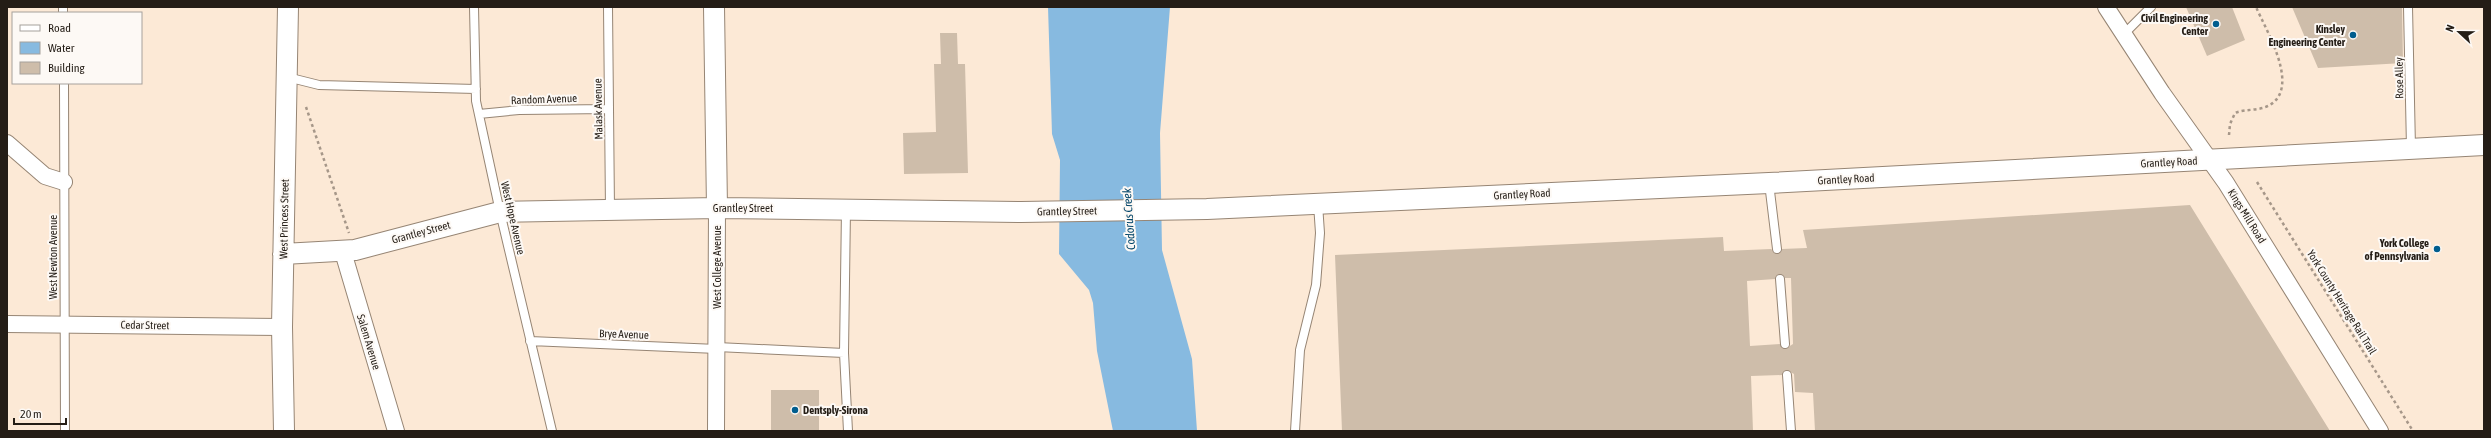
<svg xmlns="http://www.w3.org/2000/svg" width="2491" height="438" font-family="'Asap Condensed',sans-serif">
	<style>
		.water { fill: #87bae0 }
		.building { fill: #cebdaa; fill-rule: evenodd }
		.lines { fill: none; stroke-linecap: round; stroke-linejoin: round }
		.service-casing { stroke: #968574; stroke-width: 10 }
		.minor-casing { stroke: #968574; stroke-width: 18 }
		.tertiary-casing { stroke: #968574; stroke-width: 22 }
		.path { stroke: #a69789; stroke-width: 2.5; stroke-dasharray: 3 3; stroke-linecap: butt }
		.service { stroke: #fff; stroke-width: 8 }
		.minor { stroke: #fff; stroke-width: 16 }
		.tertiary { stroke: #fff; stroke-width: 20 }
		.poi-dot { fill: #005d8e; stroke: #fdf9f5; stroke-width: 1.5 }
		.labels { text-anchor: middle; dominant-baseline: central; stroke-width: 4; stroke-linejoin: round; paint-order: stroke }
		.poi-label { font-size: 11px; font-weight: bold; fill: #241d16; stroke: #fdf9f5; text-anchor: end }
		.street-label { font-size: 11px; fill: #241d16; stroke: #fdf9f5 }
		.water-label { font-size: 12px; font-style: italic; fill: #034569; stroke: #fdf9f5 }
	</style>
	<rect width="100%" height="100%" fill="#fce9d6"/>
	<path class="water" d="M1048 7H1170L1160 133 1162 250 1192 359 1197 431H1113L1097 351 1093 303 1089 290 1059 254 1060 160 1052 134Z"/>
	<path class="building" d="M2186 7H2232L2245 40 2207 56Z
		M2292 7H2402L2403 63 2318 68Z
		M940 33H957L958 64H965L968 173 904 174 903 133 936 132 934 64H941Z
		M2190 205 2330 431H1815L1813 393 1795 392 1794 374 1787 370 1782 375 1751 376 1753 431H1342L1335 255 1723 237 1724 251 1771 249 1777 254 1782 249 1807 248 1803 230ZM1780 274 1785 278H1791L1793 344 1785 349 1780 344 1750 346 1747 281 1775 279Z
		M771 390H819V431H771Z"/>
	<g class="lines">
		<defs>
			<path id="service" d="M63 7V13
				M474 7 476 101 500 212 552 431
				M608 7 610 210
				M2408 7 2411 148
				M2125 33 2151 7
				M287 77 319 85 476 89
				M64 83 65 431
				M479 114 519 110 609 109
				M1769 183 1777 249
				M1780 279 1785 344
				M530 341 717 349
				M717 347 844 353 846 209
				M844 353 848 431
				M1787 375 1791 431
				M1295 431 1300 350 1316 285 1320 233 1318 204"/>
			<path id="minor" d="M2106 7 2162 93 2226 183 2380 431
				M7 143 45 176 64 182
				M343 252 396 431
				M7 324 282 327
				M716 431 717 208"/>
			<path id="tertiary" d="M714 7 717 208
				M283 254 355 250 500 212 717 208 1021 212 1207 209 1769 183 2484 145
				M284 431 282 327 288 7"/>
		</defs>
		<use href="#service" class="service-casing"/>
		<use href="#minor" class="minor-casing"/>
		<use href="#tertiary" class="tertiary-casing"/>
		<path class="path" d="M306 107 349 233
			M2229 135 2230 124 2235 113C2247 108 2263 112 2274 102 2297 81 2266 30 2256 7
			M2257 182 2413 431"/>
		<use href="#service" class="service"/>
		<use href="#minor" class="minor"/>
		<use href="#tertiary" class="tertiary"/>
	</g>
	<g class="poi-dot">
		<circle cx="2216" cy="24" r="4"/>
		<circle cx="2353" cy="35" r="4"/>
		<circle cx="2437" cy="249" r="4"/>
		<circle cx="795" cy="410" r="4"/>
	</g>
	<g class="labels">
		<g class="poi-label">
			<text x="2208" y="18">Civil Engineering<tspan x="2208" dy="13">Center</tspan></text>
			<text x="2345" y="29">Kinsley<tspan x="2345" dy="13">Engineering Center</tspan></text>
			<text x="2429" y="243">York College<tspan x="2429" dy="13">of Pennsylvania</tspan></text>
			<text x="803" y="410" text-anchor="start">Dentsply-Sirona</text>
		</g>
		<g class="street-label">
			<text transform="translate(2399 78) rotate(-91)">Rose Alley</text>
			<text transform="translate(544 99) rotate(-2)">Random Avenue</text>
			<text transform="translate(598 109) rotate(-91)">Malask Avenue</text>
			<text transform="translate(2169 162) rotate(-3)">Grantley Road</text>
			<text transform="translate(1846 179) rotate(-3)">Grantley Road</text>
			<text transform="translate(1522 194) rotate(-3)">Grantley Road</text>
			<text x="743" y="208">Grantley Street</text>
			<text transform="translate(1067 211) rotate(-1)">Grantley Street</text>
			<text transform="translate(2247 216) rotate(58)">Kings Mill Road</text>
			<text transform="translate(513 218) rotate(77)">West Hope Avenue</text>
			<text transform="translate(284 219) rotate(-89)">West Princess Street</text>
			<text transform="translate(421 232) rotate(-15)">Grantley Street</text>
			<text transform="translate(53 257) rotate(-90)">West Newton Avenue</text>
			<text transform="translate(717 267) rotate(-90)">West College Avenue</text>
			<text transform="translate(2342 302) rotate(58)">York County Heritage Rail Trail</text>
			<text transform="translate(145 325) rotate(1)">Cedar Street</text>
			<text transform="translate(624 334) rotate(2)">Brye Avenue</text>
			<text transform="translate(369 342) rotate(73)">Salem Avenue</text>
		</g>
		<g class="water-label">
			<text transform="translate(1129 219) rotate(-94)">Codorus Creek</text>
		</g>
	</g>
	<rect width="2491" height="438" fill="none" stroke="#241d16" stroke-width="16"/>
	<rect x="12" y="12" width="130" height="72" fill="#fdf9f5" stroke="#a6a19c"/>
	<rect x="20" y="25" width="20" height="6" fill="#ffffff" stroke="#a6a19c"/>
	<text x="48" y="32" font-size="12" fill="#241d16">Road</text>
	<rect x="20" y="42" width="20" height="12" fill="#87bae0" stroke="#a6a19c"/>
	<text x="48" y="52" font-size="12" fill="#241d16">Water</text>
	<rect x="20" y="62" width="20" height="12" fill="#cebdaa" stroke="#a6a19c"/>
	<text x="48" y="72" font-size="12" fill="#241d16">Building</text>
	<g transform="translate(2459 32) rotate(292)" stroke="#fdf9f5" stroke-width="3" paint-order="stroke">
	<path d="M0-3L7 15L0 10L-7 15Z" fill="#241d16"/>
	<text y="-6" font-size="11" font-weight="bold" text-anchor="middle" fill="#241d16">N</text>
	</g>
	<path d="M14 418v6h52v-6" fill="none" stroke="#241d16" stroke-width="2"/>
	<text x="20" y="418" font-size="12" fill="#241d16" stroke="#fdf9f5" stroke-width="3" paint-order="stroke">20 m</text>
</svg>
